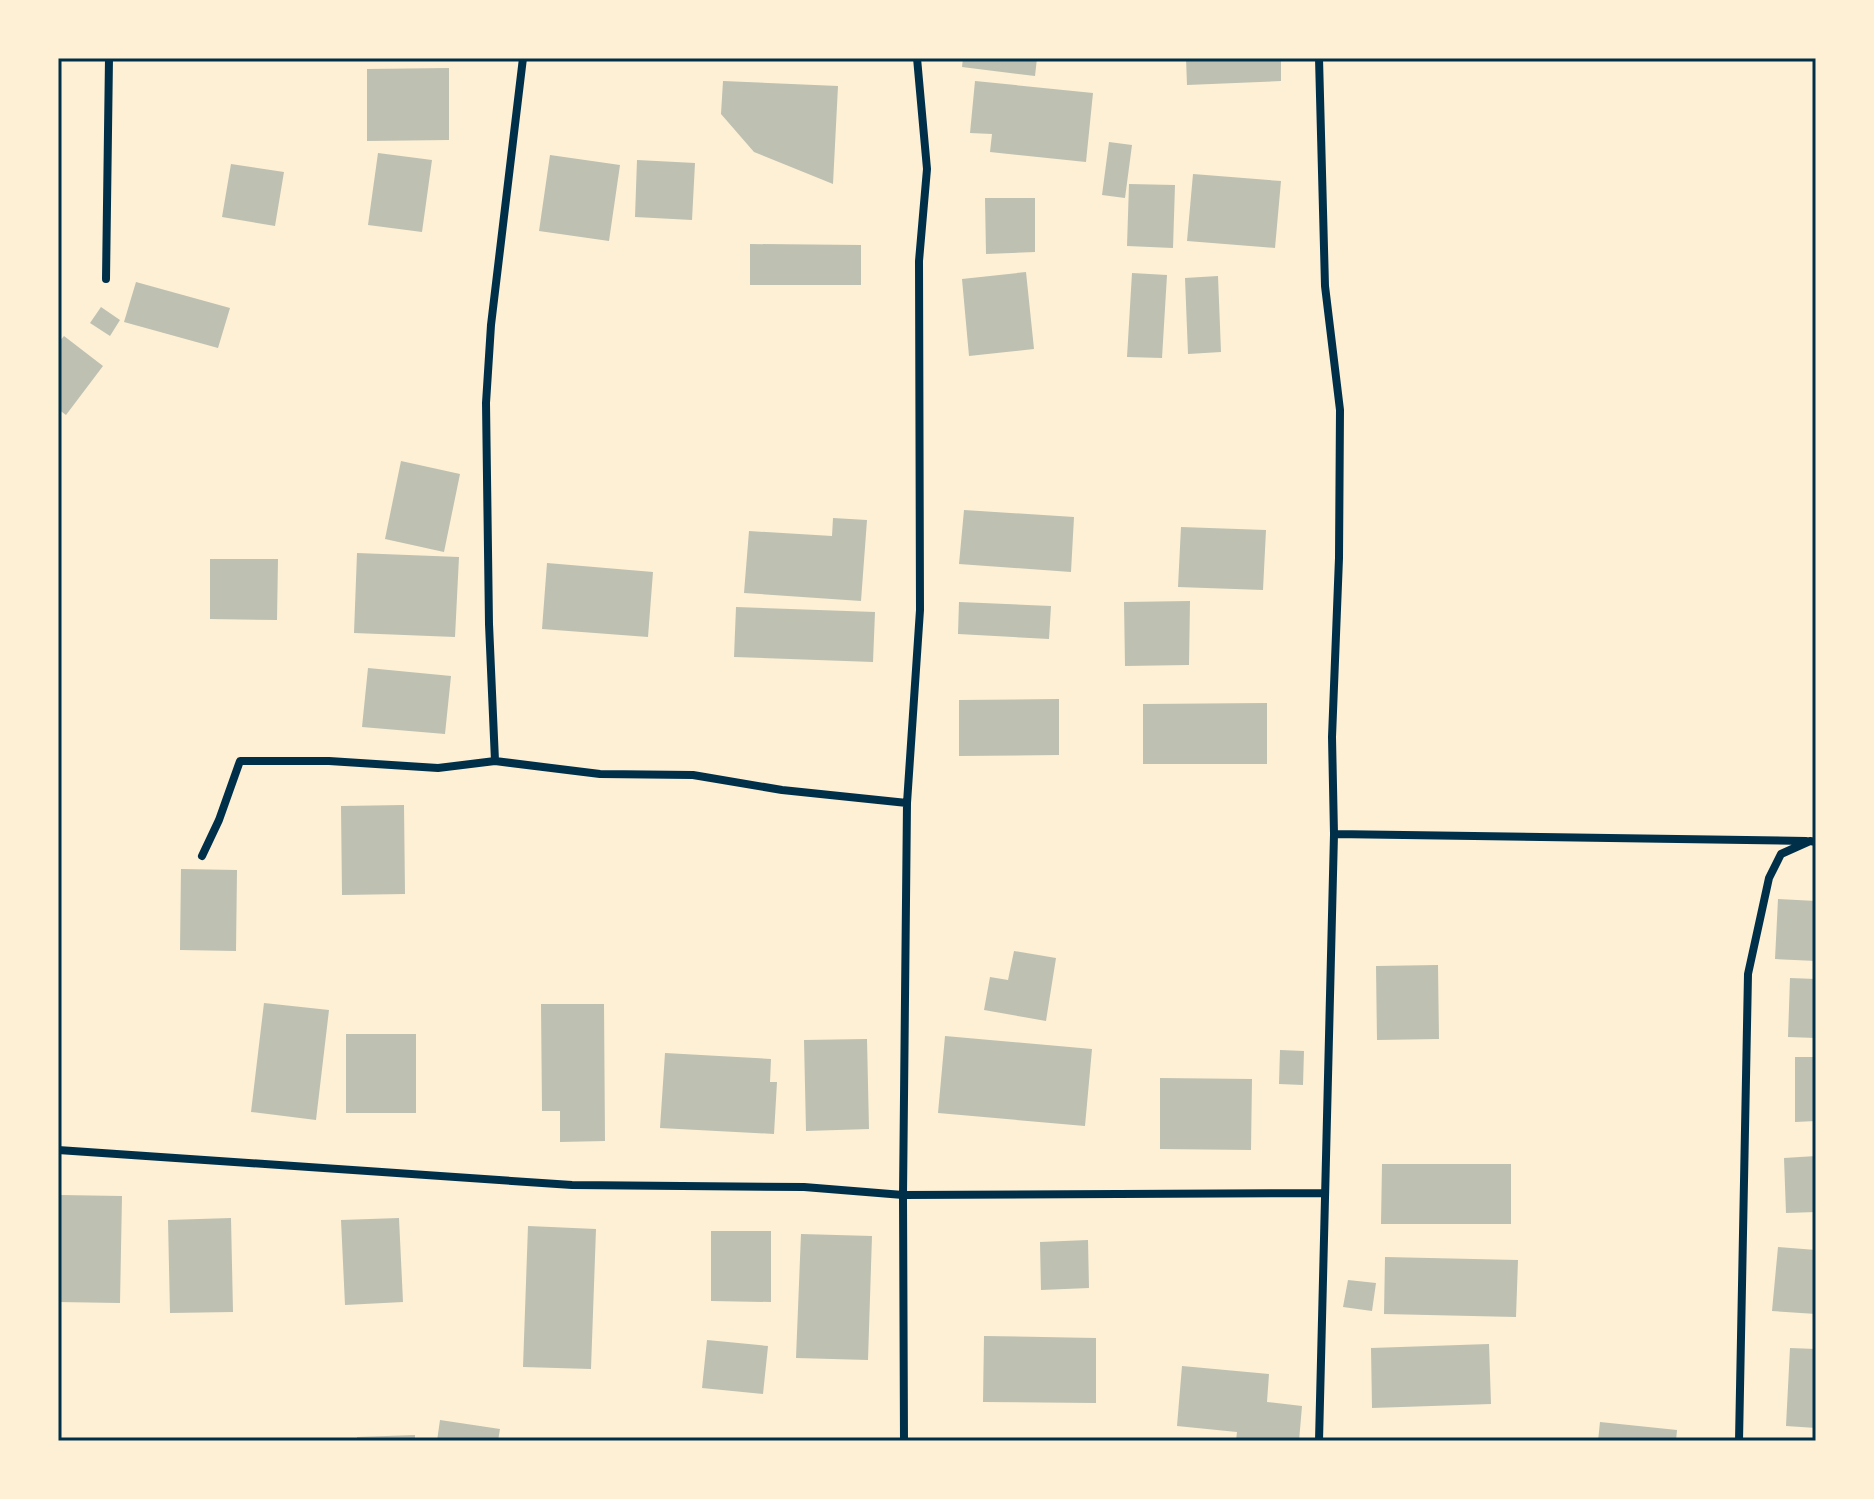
<svg xmlns="http://www.w3.org/2000/svg" width="1874" height="1499" font-family="Arial,sans-serif">
	<style>
		.building { fill: #bec0b2 }
		.lines { fill: none; stroke-linecap: round; stroke-linejoin: round }
		.minor { stroke: #003049; stroke-width: 8 }
		.neatline { fill: none; stroke: #003049; stroke-width: 3 }
	</style>
	<rect width="100%" height="100%" fill="#fdf0d5"/>
	<path class="building" d="M963 58H1037L1035 76 962 67Z
		M1186 58H1281V81L1187 85Z
		M449 68V140L367 141V69Z
		M723 81 838 86 833 184 754 152 721 114Z
		M975 81 1093 93 1086 162 990 152 992 134 970 133Z
		M1109 142 1132 145 1125 198 1102 195Z
		M378 153 432 160 422 232 368 225Z
		M550 155 620 165 609 241 539 231Z
		M637 160 695 163 692 220 635 217Z
		M231 164 284 172 275 226 222 217Z
		M1193 174 1281 181 1275 248 1187 241Z
		M1129 184 1175 185 1173 248 1127 246Z
		M985 198H1035V252L986 254Z
		M750 244 861 245V285H750Z
		M1026 272 1034 349 969 356 962 279Z
		M1132 273 1167 275 1162 358 1127 357Z
		M1218 276 1221 352 1188 354 1185 278Z
		M136 282 230 308 218 348 124 322Z
		M101 307 120 320 110 336 90 323Z
		M64 336 103 366 66 415 58 409V343Z
		M401 461 460 474 444 552 385 539Z
		M964 510 1074 517 1071 572 959 564Z
		M833 518 867 520 861 601 744 593 749 531 832 536Z
		M1181 527 1266 530 1263 590 1178 587Z
		M357 553 459 557 455 637 354 633Z
		M210 559H278L277 620 210 619Z
		M547 563 653 572 648 637 542 629Z
		M1190 601 1189 665 1125 666 1124 602Z
		M959 602 1051 606 1049 639 958 634Z
		M736 607 875 612 873 662 734 657Z
		M368 668 451 676 445 734 362 727Z
		M1059 699V755L959 756V700Z
		M1267 703V764H1143V704Z
		M404 805 405 894 342 895 341 806Z
		M181 869 237 870 236 951 180 950Z
		M1778 899 1816 901V961L1775 959Z
		M1014 951 1056 958 1046 1021 984 1010 990 977 1008 980Z
		M1438 965 1439 1039 1377 1040 1376 966Z
		M1790 978 1816 979V1038L1788 1037Z
		M264 1003 329 1010 316 1120 251 1112Z
		M541 1004H604L605 1141 560 1142V1111H542Z
		M346 1034H416V1113H346Z
		M945 1036 1092 1049 1085 1126 938 1113Z
		M867 1039 869 1129 806 1131 804 1040Z
		M1280 1050 1304 1051 1303 1085 1279 1084Z
		M665 1053 771 1059 770 1082H777L774 1134 660 1128Z
		M1795 1057H1816V1121L1795 1122Z
		M1160 1078 1252 1079 1251 1150 1160 1149Z
		M1816 1156V1212L1786 1213 1784 1158Z
		M1382 1164H1511V1224H1381Z
		M60 1195 122 1196 120 1303 58 1302Z
		M231 1218 233 1312 170 1313 168 1220Z
		M399 1218 403 1302 345 1305 341 1220Z
		M528 1226 596 1229 591 1369 523 1367Z
		M711 1231H771V1302L711 1301Z
		M801 1234 872 1236 868 1360 796 1358Z
		M1088 1240 1089 1288 1041 1290 1040 1242Z
		M1778 1247 1816 1250V1314L1772 1311Z
		M1385 1257 1518 1260 1516 1317 1384 1314Z
		M1348 1280 1376 1283 1372 1311 1343 1307Z
		M984 1336 1096 1338V1403L983 1402Z
		M707 1340 768 1346 763 1394 702 1388Z
		M1489 1344 1491 1404 1372 1408 1371 1348Z
		M1790 1348 1816 1349V1428L1786 1426Z
		M1182 1366 1269 1374 1267 1402 1302 1406 1299 1441H1236L1237 1432 1177 1426Z
		M440 1420 500 1429 498 1441H437Z
		M1600 1422 1677 1430 1676 1441H1598Z
		M415 1435V1441H357V1437Z"/>
	<g class="lines">
		<path class="minor" d="M1319 58 1325 286 1340 410 1339 558 1332 737 1334 834 1319 1441
			M106 279 109 58
			M495 761 489 624 486 403 491 325 523 58
			M1334 834 1806 841
			M202 856 219 820 240 761H329L438 768 495 761 600 774 693 775 782 790 907 803
			M58 1150 572 1185 804 1187 903 1195 1325 1193
			M904 1441 903 1195 907 803 920 610 919 261 927 169 917 58
			M1739 1441 1748 974 1769 878 1781 854 1810 841 1816 842"/>
	</g>
	<rect width="1874" height="1499" fill="none" stroke="#fdf0d5" stroke-width="120"/>
	<rect x="60" y="60" width="1754" height="1379" class="neatline"/>
</svg>
